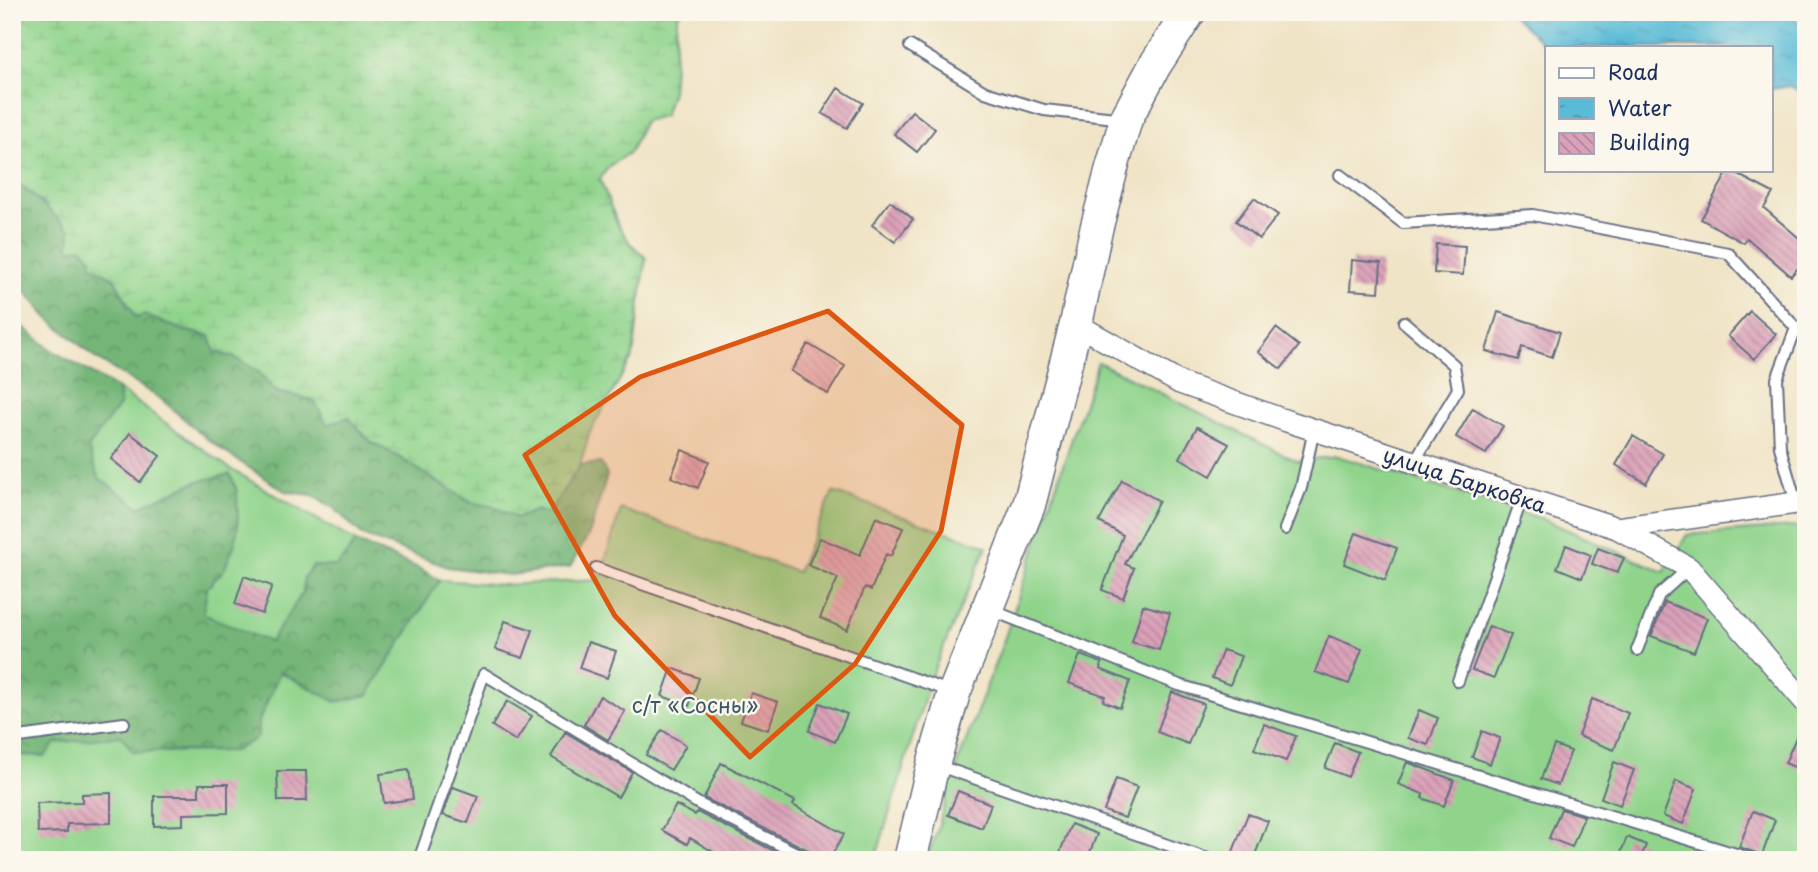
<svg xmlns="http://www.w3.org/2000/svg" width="1818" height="872" font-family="'Playpen Sans',sans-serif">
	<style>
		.forest { fill: url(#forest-crowns); stroke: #48726b; stroke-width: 2 }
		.wetland { fill: url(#wetland-marsh); stroke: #568275; stroke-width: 2 }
		.garden { fill: #90d48c; stroke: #568275; stroke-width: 2 }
		.water { fill: url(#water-ripples); stroke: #3a759a; stroke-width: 2 }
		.building { fill: url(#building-back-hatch) }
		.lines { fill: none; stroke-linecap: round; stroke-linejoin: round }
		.lane-casing { stroke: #666e82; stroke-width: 14 }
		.street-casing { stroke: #666e82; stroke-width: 24 }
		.secondary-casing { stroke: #666e82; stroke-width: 35 }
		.lane { stroke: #fff; stroke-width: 10 }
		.street { stroke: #fff; stroke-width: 21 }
		.secondary { stroke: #fff; stroke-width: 32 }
		.marked { fill: #de5710; fill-opacity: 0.2; stroke: #de5710; stroke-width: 5; stroke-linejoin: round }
		.labels { text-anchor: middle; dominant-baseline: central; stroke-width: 5; stroke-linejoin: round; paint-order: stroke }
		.street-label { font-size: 21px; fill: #1b2f5e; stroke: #fbf7ec }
		.park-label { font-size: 21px; fill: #38586a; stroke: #fbf7ec }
	</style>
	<defs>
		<pattern id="forest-crowns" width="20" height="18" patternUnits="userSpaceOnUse" patternTransform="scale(1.75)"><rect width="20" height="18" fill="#74b678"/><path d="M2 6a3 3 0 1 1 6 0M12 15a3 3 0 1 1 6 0" fill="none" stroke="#5e9466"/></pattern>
		<pattern id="wetland-marsh" width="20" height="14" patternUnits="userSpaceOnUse" patternTransform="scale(1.75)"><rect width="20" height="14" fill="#90d48c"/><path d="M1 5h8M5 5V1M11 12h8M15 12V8" fill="none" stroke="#7cb67b"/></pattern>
		<pattern id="water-ripples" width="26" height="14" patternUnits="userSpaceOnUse" patternTransform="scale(1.75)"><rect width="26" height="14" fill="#59bbd7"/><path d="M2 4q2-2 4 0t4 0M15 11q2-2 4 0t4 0" fill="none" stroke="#4998b2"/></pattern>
		<pattern id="building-back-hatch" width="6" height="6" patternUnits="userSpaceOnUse" patternTransform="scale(1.75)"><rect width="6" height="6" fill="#dba1b8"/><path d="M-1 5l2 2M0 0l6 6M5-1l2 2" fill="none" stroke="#b18499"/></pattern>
	</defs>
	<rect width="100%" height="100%" fill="#fbf7ec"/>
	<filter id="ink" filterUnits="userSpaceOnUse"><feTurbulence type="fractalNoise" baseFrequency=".0143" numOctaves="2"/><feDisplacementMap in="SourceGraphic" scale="14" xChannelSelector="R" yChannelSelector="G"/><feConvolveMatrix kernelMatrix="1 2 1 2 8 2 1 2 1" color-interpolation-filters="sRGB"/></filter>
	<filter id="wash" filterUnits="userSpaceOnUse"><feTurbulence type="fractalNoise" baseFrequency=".00686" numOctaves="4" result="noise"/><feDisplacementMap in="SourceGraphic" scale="28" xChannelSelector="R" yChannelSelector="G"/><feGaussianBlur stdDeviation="1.57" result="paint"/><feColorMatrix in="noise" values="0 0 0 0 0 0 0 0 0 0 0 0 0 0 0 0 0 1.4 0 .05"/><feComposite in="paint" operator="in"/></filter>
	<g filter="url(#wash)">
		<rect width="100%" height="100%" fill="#f0e4c6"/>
		<path class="forest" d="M12 181 33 195 71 230 81 247 92 258V266L114 278 136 318 144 315 183 330 210 336 215 352 233 357 258 371 276 392 314 400 348 417 370 441 397 456 470 502 495 507 517 518 537 510 548 514 580 465 601 463 607 475 590 532 570 567 510 575 448 567 363 536 335 509 312 495 285 491 231 456 206 438 161 399 97 359 47 317 12 275Z
			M12 293 23 306 20 324 50 349 118 389 120 404 88 448 139 506 195 482 230 474 237 491 239 525 234 546 224 570 207 588 303 593 304 577 313 566H337L356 542 418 568 440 580 368 695 336 702 280 672 258 723V737L234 751 133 752 46 756 12 755Z"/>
		<path class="wetland" d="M12 12H680L677 19 672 91 664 116 644 121 630 152 609 166 600 179 618 225 630 243 646 258 633 356 590 432 580 465 548 514 537 510 517 518 495 507 470 502 397 456 370 441 348 417 327 425 314 400 276 392 258 371 233 357 215 352 210 336 183 330 144 315 136 318 114 278 92 266V258L81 247 69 250 70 230 33 195 12 181Z"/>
		<path class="garden" d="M1098 362 1297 461 1337 456 1540 518 1664 572 1687 535 1806 526V860H926L937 832 951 781 1004 640Z
			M118 389 232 470 356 542 337 566H313L304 577 303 592 270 642 203 614 207 588 224 570 234 546 238 525 237 491 230 474 195 482 139 507 99 478 88 448 120 404Z
			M833 492 987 546 932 674 875 860H12V755L45 756 55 743 121 736 133 752 234 751 258 737V723L280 672 336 702 368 695 440 580 503 585 599 580 621 509 797 572Z"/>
		<path class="water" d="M1509 12H1790L1799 23 1806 26V95L1790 86 1771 89V47H1547Z"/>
		<g id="blocks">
			<path class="building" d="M838 88 863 103 847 128 822 113Z
				M912 111 935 129 917 152 894 134Z
				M1729 170 1773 193 1764 208 1806 244V259L1791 276 1747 238 1744 243 1701 219Z
				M1254 198 1278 215 1259 239 1236 221Z
				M890 201 913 219 895 242 872 225Z
				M1436 244 1465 246 1463 275 1434 273Z
				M1352 260 1381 263 1379 292 1350 290Z
				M1750 311 1776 334 1754 359 1728 336Z
				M1498 312 1560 332 1552 357 1522 347 1518 360 1486 351Z
				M1276 328 1299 346 1281 369 1258 352Z
				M808 344 845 366 828 394 791 371Z
				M1473 408 1503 426 1486 454 1456 437Z
				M1197 427 1229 444 1211 476 1180 458Z
				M130 433 160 456 140 482 111 459Z
				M1633 436 1663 454 1646 483 1616 465Z
				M682 450 709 461 698 488 671 477Z
				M1122 480 1159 501 1125 564 1134 568 1123 598 1102 590 1123 535 1099 522Z
				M876 517 903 528 891 556 886 554 871 590 865 587 847 630 820 618 838 578 808 565 820 538 860 555Z
				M1356 533 1397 548 1385 580 1344 564Z
				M1566 545 1591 555 1582 578 1557 568Z
				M1598 548 1624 558 1617 573 1592 564Z
				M244 576 272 586 262 614 235 604Z
				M1665 602 1707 618 1694 652 1651 636Z
				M1143 605 1170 613 1159 650 1132 642Z
				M505 621 533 630 523 658 495 649Z
				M1489 626 1511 635 1494 678 1472 670Z
				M1329 636 1362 649 1349 684 1315 672Z
				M588 642 616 651 607 678 579 668Z
				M1223 650 1241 656 1230 685 1212 678Z
				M1080 655 1102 663 1100 669 1130 681 1120 708 1103 701 1105 696 1069 683Z
				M672 668 699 678 689 706 662 696Z
				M1172 692 1204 704 1188 744 1157 732Z
				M751 693 778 702 768 730 741 721Z
				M600 696 625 711 608 740 584 725Z
				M1592 699 1628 713 1614 750 1578 736Z
				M507 701 532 716 516 741 492 726Z
				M820 703 847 714 835 742 809 731Z
				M1419 710 1438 718 1428 745 1408 738Z
				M1805 716H1806V772L1785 763Z
				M1264 724 1296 736 1286 761 1254 749Z
				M662 730 686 745 671 770 646 755Z
				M1482 731 1500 738 1490 764 1472 757Z
				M565 732 632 772 618 797 551 757Z
				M1335 743 1358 752 1348 777 1325 768Z
				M1554 745 1571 751 1558 785 1541 779Z
				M1407 762 1454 780 1444 806 1422 798 1423 794 1398 784Z
				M1614 762 1634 770 1620 805 1601 798Z
				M721 763 795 801 793 805 844 834 829 860H818L814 853 704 798Z
				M409 770 413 799 384 803 380 774Z
				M277 771H306L307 801H278Z
				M1116 779 1137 787 1125 818 1104 811Z
				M1676 781 1696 789 1683 824 1663 816Z
				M199 784H228V813L183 814V825L154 826V796H199Z
				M453 787 478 796 468 823 443 815Z
				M958 791 991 804 982 828 948 815Z
				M111 793V823L67 824V832L38 833 37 803 82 802V794Z
				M676 805 695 815 697 812 792 860H727L690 838 687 844 662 830Z
				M1561 809 1584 816 1572 847 1549 838Z
				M1753 811 1775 820 1762 855 1739 847Z
				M1248 814 1268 821 1253 860H1246L1232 854Z
				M1071 824 1097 834 1087 860H1057Z
				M1627 837 1646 845 1640 860H1618Z"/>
		</g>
	</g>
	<g filter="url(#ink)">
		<use href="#blocks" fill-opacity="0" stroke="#666e82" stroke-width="2"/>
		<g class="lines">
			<defs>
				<path id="lane" d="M910 46 985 92 1044 110 1124 119
					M1340 175 1403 223 1533 215 1728 253 1796 328 1806 336
					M1404 322 1454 365 1458 389 1414 462
					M1796 503 1780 447 1777 379 1796 328
					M1285 529 1301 488 1314 430
					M596 568 952 692
					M991 610 1179 685 1756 860
					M1637 650 1659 595 1689 568
					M1458 681 1522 498
					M12 738 124 723
					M936 765 1211 860
					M419 860 484 674 699 804 810 860"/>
				<path id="street" d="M1076 324 1180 383 1287 421 1617 528 1689 568 1806 703
					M1617 528 1796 503H1806"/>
				<path id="secondary" d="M910 860 933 765 954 693 1029 505 1076 324 1095 234 1112 168 1126 119 1155 65 1189 12"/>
			</defs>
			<use href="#lane" class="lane-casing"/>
			<use href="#street" class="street-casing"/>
			<use href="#secondary" class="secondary-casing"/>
			<use href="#lane" class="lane"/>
			<use href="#street" class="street"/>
			<use href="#secondary" class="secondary"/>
		</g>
	</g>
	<path class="marked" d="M828 311 962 425 941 531 855 664 750 757 615 616 525 455 640 377Z"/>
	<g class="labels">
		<g class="street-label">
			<text transform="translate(1465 479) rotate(18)">улица Барковка</text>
		</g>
		<g class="park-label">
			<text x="695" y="704">с/т «Сосны»</text>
		</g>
	</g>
	<rect width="1818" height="872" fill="none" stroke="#fbf7ec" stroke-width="42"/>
	<rect x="1545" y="46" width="228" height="126" fill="#fbf7ec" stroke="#a1a7b3" stroke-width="2"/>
	<rect x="1559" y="68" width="35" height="10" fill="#ffffff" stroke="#a1a7b3" stroke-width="2"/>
	<text x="1608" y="80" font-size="21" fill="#1b2f5e">Road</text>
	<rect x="1559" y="98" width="35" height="21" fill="url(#water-ripples)" stroke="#a1a7b3" stroke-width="2"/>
	<text x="1608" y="116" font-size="21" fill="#1b2f5e">Water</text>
	<rect x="1559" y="133" width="35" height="21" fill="url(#building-back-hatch)" stroke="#a1a7b3" stroke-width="2"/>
	<text x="1608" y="150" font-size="21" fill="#1b2f5e">Building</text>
</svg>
